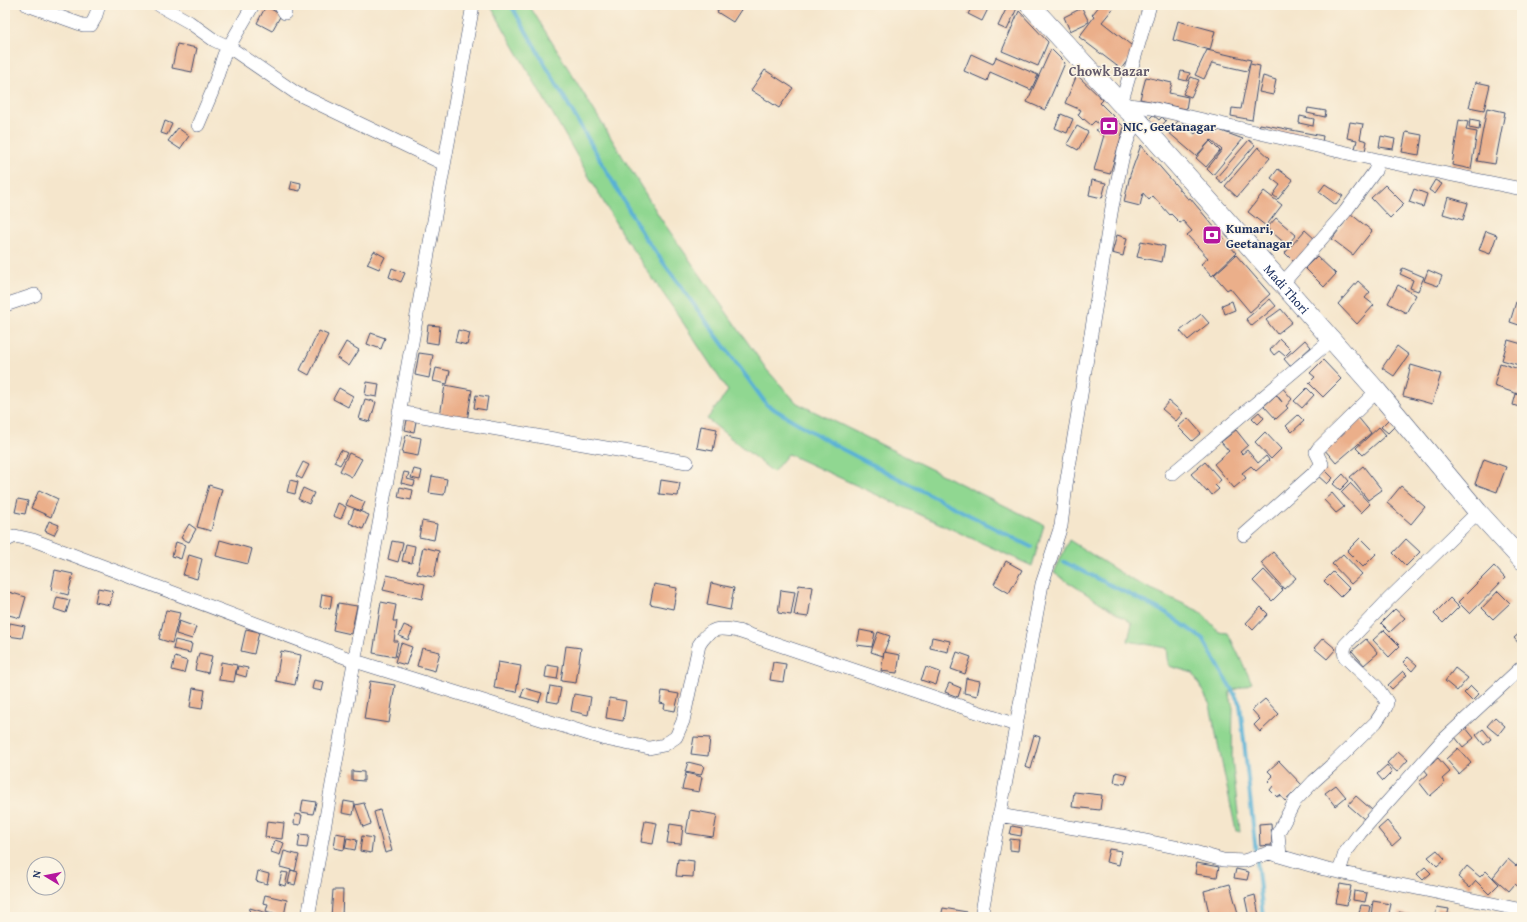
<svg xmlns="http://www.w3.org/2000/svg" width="1527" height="922" font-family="'Gentium Book Plus',serif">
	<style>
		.green { fill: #90d791; stroke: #568378 }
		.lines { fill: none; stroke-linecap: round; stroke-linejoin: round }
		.stream { stroke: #58b1d5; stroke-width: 4 }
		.building { fill: #ebaf8a }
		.minor-casing { stroke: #3c4a6e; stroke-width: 14 }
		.secondary-casing { stroke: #3c4a6e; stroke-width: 20 }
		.minor { stroke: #fff; stroke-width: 13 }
		.secondary { stroke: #fff; stroke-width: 19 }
		.labels { text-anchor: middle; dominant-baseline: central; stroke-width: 3; stroke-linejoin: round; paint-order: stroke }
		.poi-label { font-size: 13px; font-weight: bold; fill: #1b2f5e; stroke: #fcf5e5; text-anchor: start }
		.street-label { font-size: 13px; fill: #1b2f5e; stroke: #fcf5e5 }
		.neighbourhood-label { font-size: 14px; font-weight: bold; fill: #645c6d; stroke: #fcf5e5 }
	</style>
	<rect width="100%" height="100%" fill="#fcf5e5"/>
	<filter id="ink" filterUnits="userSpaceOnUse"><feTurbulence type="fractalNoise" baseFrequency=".025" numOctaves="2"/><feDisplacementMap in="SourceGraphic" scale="8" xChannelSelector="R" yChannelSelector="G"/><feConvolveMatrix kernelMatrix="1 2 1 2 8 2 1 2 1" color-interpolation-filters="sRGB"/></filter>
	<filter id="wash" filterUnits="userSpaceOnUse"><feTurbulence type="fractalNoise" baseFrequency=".012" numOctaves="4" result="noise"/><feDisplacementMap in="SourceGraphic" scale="16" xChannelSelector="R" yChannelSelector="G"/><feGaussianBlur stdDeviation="0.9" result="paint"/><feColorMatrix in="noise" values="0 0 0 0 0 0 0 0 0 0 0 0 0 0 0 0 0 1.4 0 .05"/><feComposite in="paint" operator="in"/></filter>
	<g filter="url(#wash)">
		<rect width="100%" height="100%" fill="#f5e6cc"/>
		<path class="green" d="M490 5H529L661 219 767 370 797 403 1044 525 1032 566 788 454 773 472 707 419 728 391 678 315 622 234Z
			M1069 540 1132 580 1201 612 1219 632 1228 633 1252 683 1229 692 1233 708 1232 758 1240 831H1236L1210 705 1193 673 1169 666 1167 648 1128 641 1132 623 1054 573Z"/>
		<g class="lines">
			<path class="stream" d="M511 5 644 236 767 405 838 447 1031 547
				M1064 562 1165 612 1203 639 1240 704 1263 917"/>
		</g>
		<g id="blocks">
			<path class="building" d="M721 5H744L733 22 717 12Z
				M973 5H990L982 21 968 14Z
				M1008 5 1017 8 1007 30 998 26Z
				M1100 5H1116L1102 22 1136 49 1121 69 1079 37 1094 17 1092 15Z
				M266 6 281 15 272 31 257 23Z
				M1082 8 1089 22 1070 31 1064 17Z
				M1019 11 1048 42 1038 66 1002 51Z
				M1178 21 1215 31 1210 50 1173 40Z
				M177 44 197 48 192 72 172 68Z
				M1051 49 1065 63 1045 110 1027 102Z
				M1207 50 1251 60 1247 71 1212 63 1204 79 1195 75Z
				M971 54 993 64 996 57 1038 75 1031 90 990 72 987 81 964 71Z
				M1250 64 1260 66 1252 120 1231 116 1232 108 1241 109Z
				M765 70 793 88 779 108 751 90Z
				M1181 71 1190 73 1187 81 1179 79Z
				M1077 75 1103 100 1100 103 1124 127 1110 174 1094 170 1104 135 1096 130 1101 126 1095 121 1091 125 1084 119 1083 120 1078 115 1081 110 1065 103Z
				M1263 76 1276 80 1273 95 1259 92Z
				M1146 77 1172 83 1169 93 1188 97 1186 109 1140 99Z
				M1191 77 1199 80 1191 97 1183 94Z
				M1476 82 1490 85 1484 110 1469 107Z
				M1308 108 1326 111 1325 117 1307 113Z
				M1487 108 1505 112 1495 164 1477 161Z
				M1061 114 1073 119 1067 133 1055 128Z
				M1153 115 1159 120 1162 117 1166 121 1158 129 1148 120Z
				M1300 116 1314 119 1313 126 1299 123Z
				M1470 119 1480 121 1479 130 1469 128Z
				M1179 120 1195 134 1201 128 1216 133 1219 130 1243 139 1213 175 1207 169 1222 150 1211 140 1196 156 1168 132Z
				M1459 120 1468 122 1466 130 1477 132 1471 169 1452 165Z
				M165 121 172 124 167 135 161 133Z
				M1350 122 1363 124 1360 139 1367 141 1365 151 1355 149 1357 140 1347 138Z
				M1260 124 1323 136 1322 142 1259 129Z
				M1077 126 1088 132 1078 150 1067 144Z
				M178 128 189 136 180 149 168 141Z
				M1406 132 1422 135 1419 155 1402 152Z
				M1381 136 1395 139 1393 149 1379 147Z
				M1249 140 1255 145 1222 183 1216 178Z
				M1210 141 1220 151 1206 167 1196 158Z
				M1141 145 1188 199 1190 198 1236 253 1212 276 1201 264 1208 258 1187 235 1192 231 1183 221 1180 223 1171 214 1170 215 1153 196 1149 200 1143 193 1140 206 1124 202 1130 175Z
				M1258 147 1270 158 1237 197 1225 186Z
				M1278 169 1293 180 1278 199 1273 195 1280 185 1271 178Z
				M1092 180 1106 183 1102 198 1089 195Z
				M1435 180 1442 184 1435 194 1429 190Z
				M292 181 301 183 300 191 290 189Z
				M1325 184 1343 196 1336 205 1319 192Z
				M1385 185 1404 204 1390 218 1371 198Z
				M1414 189 1427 194 1423 207 1409 202Z
				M1264 191 1282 205 1266 226 1248 212Z
				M1448 197 1468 203 1463 220 1443 214Z
				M1351 214 1372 231 1353 255 1332 239Z
				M1276 218 1296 235 1287 245 1267 228Z
				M1305 230 1316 240 1295 263 1285 253Z
				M1486 231 1497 235 1490 254 1479 250Z
				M1117 235 1127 238 1123 256 1112 253Z
				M1141 241 1165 246 1162 262 1137 257Z
				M374 251 385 257 379 269 367 264Z
				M1236 255 1270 294 1250 312 1230 288 1227 290 1214 275Z
				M1317 256 1336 274 1324 287 1305 268Z
				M392 268 405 273 401 282 389 277Z
				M1403 268 1424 277 1418 291 1410 288 1413 280 1400 274Z
				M1428 270 1442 276 1438 286 1424 281Z
				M1358 281 1370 292 1365 298 1374 305 1357 324 1338 304Z
				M1398 285 1416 295 1406 313 1388 303Z
				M1270 299 1276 306 1252 326 1246 319Z
				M1232 301 1235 310 1225 314 1222 305Z
				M1516 302 1522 304V326L1510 322Z
				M1281 309 1292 322 1277 334 1266 320Z
				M1201 314 1209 323 1188 340 1180 331Z
				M428 325 440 326 438 344 426 342Z
				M458 330 470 333 467 345 455 342Z
				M319 331 328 335 309 375 300 370Z
				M371 333 385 338 381 349 367 344Z
				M1280 339 1291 350 1285 356 1279 351 1274 355 1270 350Z
				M1305 340 1311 347 1290 366 1284 359Z
				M1508 340 1522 344V366L1502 360Z
				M346 342 359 350 349 366 337 358Z
				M1397 346 1409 355 1394 376 1382 368Z
				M419 353 433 355 429 378 415 375Z
				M1323 360 1341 379 1323 397 1309 383 1315 377 1310 373Z
				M1500 363 1522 370V381L1518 394 1494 386Z
				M1411 365 1441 374 1432 404 1403 396Z
				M436 368 450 371 447 384 433 381Z
				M367 382 379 384 377 397 365 395Z
				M445 385 472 390 467 421 440 416Z
				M1280 385 1292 399 1286 406 1288 408 1276 419 1264 406 1276 395 1282 402 1274 391Z
				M339 388 353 396 348 407 333 399Z
				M1307 388 1314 395 1302 408 1294 401Z
				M1516 394 1522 396V408L1513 405Z
				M476 395 488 397 486 410 474 408Z
				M365 399 376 402 370 422 359 419Z
				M1169 401 1183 413 1176 421 1162 409Z
				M1353 411 1371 433 1336 463 1317 441Z
				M1259 412 1264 418 1258 424 1252 418Z
				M408 415 417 416 414 432 405 430Z
				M1298 415 1304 421 1292 432 1286 426Z
				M1188 418 1201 433 1192 441 1178 427Z
				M1389 419 1395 426 1388 433 1381 427Z
				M701 426 717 429 713 451 697 448Z
				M1379 427 1386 435 1363 455 1356 448Z
				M1236 430 1248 445 1240 452 1242 454 1247 450 1258 463 1266 456 1269 460 1256 471 1251 466 1242 473 1246 478 1234 488 1214 464 1229 451 1221 442Z
				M1265 432 1281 449 1271 459 1255 442Z
				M406 435 421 438 418 456 402 453Z
				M341 450 347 453 340 465 334 462Z
				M349 453 362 459 352 477 340 471Z
				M1484 459 1506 467 1497 492 1475 484Z
				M303 462 309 465 302 479 296 476Z
				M1205 462 1221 480 1215 485 1219 489 1212 495 1208 490 1207 492 1191 474Z
				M1363 466 1382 490 1368 500 1350 477Z
				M1323 468 1333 478 1327 484 1317 475Z
				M414 469 422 471 420 480 411 478Z
				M404 472 409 473 407 479 415 481 414 486 401 483Z
				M1343 474 1349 481 1340 490 1333 484Z
				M432 476 447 479 444 495 429 493Z
				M290 480 298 482 295 494 287 492Z
				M661 480 680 483 678 496 659 494Z
				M1350 483 1370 504 1361 513 1341 492Z
				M209 485 222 489 211 531 197 527Z
				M1401 486 1425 507 1411 524 1387 503Z
				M400 487 413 490 411 500 398 497Z
				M303 488 314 493 309 504 298 499Z
				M39 490 58 499 51 517 31 508Z
				M1332 493 1344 507 1336 513 1324 500Z
				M350 495 365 502 361 511 346 505Z
				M18 499 28 501 25 514 15 512Z
				M338 503 346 507 341 519 333 516Z
				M354 509 369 515 363 529 349 523Z
				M49 521 59 525 54 535 45 531Z
				M422 521 437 524 434 540 419 537Z
				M189 524 196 529 189 542 181 538Z
				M1360 538 1376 554 1363 567 1347 551Z
				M1406 539 1420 552 1406 566 1393 553Z
				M220 540 252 549 248 564 216 556Z
				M392 541 403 543 398 562 388 559Z
				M176 542 185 545 181 559 172 556Z
				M406 544 415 546 412 563 402 561Z
				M423 547 439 551 434 577 417 574Z
				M1273 552 1296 578 1284 589 1261 563Z
				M1343 554 1362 574 1351 584 1332 564Z
				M189 555 202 559 197 579 183 575Z
				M1006 561 1022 570 1009 593 994 584Z
				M1494 566 1505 578 1470 614 1458 602Z
				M55 570 73 574 68 595 51 590Z
				M1264 570 1283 590 1272 601 1253 581Z
				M1333 572 1349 588 1340 597 1324 581Z
				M387 575 425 584 422 599 383 590Z
				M711 583 734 588 730 610 707 605Z
				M654 584 677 588 673 609 650 604Z
				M799 585 813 587 808 617 794 615Z
				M98 588 113 591 110 605 95 602Z
				M781 590 795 592 791 615 778 613Z
				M5 591 26 597 20 618 5 614Z
				M1498 591 1510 603 1493 619 1482 608Z
				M322 594 332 596 330 609 320 607Z
				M57 597 70 600 66 613 54 609Z
				M1450 598 1459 607 1443 623 1434 614Z
				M381 602 396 605 393 621H397L394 641H398L395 657 373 653Z
				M338 603 357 606 351 634 333 630Z
				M1261 607 1268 614 1253 630 1246 623Z
				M1395 609 1405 618 1390 632 1381 623Z
				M166 610 180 613 172 643 159 639Z
				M179 621 196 627 192 639 176 634Z
				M10 623 25 626 22 638 8 636Z
				M404 625 413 629 408 640 399 636Z
				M246 629 259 632 254 654 241 651Z
				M860 630 875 633 872 647 857 645Z
				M1384 630 1400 646 1389 657 1373 640Z
				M1522 631V647L1514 638Z
				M878 632 890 636 884 652 900 655 897 673 881 671 884 652 883 656 871 652Z
				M932 637 950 641 948 652 930 648Z
				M1323 638 1336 649 1327 659 1314 648Z
				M1366 639 1378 653 1364 665 1352 651Z
				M175 640 192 644 190 653 173 649Z
				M401 643 412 647 406 665 395 662Z
				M566 646 581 648 576 683 561 681Z
				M422 648 440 652 435 671 417 666Z
				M281 651 301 655 295 685 276 681Z
				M957 652 971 657 965 674 951 669Z
				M199 653 212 656 208 673 195 670Z
				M175 657 187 661 184 673 172 670Z
				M1408 657 1417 665 1412 671 1403 662Z
				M221 662 237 665 234 682 219 680Z
				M498 662 521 666 516 692 494 688Z
				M773 662 786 664 783 682 770 680Z
				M547 665 559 667 557 679 545 677Z
				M238 666 248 668 246 677 236 674Z
				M926 667 940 672 936 685 921 680Z
				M1455 668 1468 678 1457 691 1445 681Z
				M1403 671 1407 675 1392 689 1388 685Z
				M966 678 980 681 977 696 964 693Z
				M314 680 324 682 322 691 312 689Z
				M370 681 395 685 389 723 364 719Z
				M949 683 961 688 958 697 945 692Z
				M550 686 561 688 558 703 547 701Z
				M1471 686 1479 694 1472 701 1464 693Z
				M193 688 205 690 202 709 190 707Z
				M524 688 542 693 539 702 521 697Z
				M662 691 679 694 675 711 664 709 665 704 660 703Z
				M574 694 591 697 588 715 571 711Z
				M609 698 626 701 623 721 606 718Z
				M1265 699 1279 714 1260 732 1254 725 1260 719 1252 710Z
				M1495 717 1505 726 1498 735 1487 726Z
				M1466 728 1474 738 1463 747 1455 737Z
				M1483 729 1491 739 1484 745 1476 735Z
				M1034 735 1040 737 1031 769 1025 767Z
				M694 737 710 738 708 756 691 754Z
				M1458 748 1471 763 1459 774 1446 759Z
				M1398 751 1408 760 1397 772 1387 763Z
				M1438 758 1450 772 1442 779 1445 783 1430 796 1419 782 1428 774 1424 769Z
				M1279 761 1302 785 1285 801 1280 795 1277 797 1270 790 1273 786 1268 781 1273 776 1268 771Z
				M688 762 704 766 701 775 685 772Z
				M1387 765 1392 772 1383 781 1377 774Z
				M352 771 364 772V781L352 780Z
				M1116 772 1128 775 1125 784 1114 782Z
				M686 773 702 777 699 792 682 789Z
				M1336 785 1346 797 1335 806 1325 793Z
				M1074 792 1102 795 1100 810 1072 807Z
				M1356 796 1372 810 1364 819 1348 805Z
				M303 800 316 802 313 814 301 812Z
				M344 801 355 803 353 815 342 813Z
				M364 803 371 824 363 827 355 805Z
				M380 810 392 851 385 853 374 812Z
				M690 810 717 815 713 837 686 833Z
				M295 814 302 815 300 825 294 824Z
				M267 821 284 823 282 839 265 837Z
				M645 821 657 823 653 844 641 842Z
				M1387 821 1401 838 1392 846 1378 829Z
				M1271 823 1272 845 1260 846 1259 824Z
				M670 824 683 826 681 844 667 843Z
				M1012 826 1022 828 1021 836 1010 834Z
				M336 833 346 835 344 850 334 848Z
				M300 834 309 835 307 848 298 847Z
				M362 836 373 838 371 853 360 851Z
				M347 838 357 840 355 850 345 848Z
				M1010 839 1019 840 1018 851 1010 850Z
				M275 840 284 843 280 855 271 852Z
				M1109 849 1122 851 1119 865 1106 862Z
				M1437 850 1445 859 1437 866 1428 857Z
				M284 851 299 855 295 871 280 867Z
				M678 859 694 861 693 877 676 876Z
				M1508 859 1516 866 1521 861 1522 862V890L1515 884 1509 891 1493 877Z
				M1197 863 1219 867 1217 877 1195 874Z
				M1467 866 1480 877 1486 871 1499 884 1489 894 1476 881 1470 888 1458 877Z
				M1425 867 1431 873 1423 880 1417 874Z
				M1236 869 1249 872 1247 880 1234 878Z
				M291 870 298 872 295 885 288 883Z
				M258 871 269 874 267 884 256 881Z
				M282 872 288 873 285 886 279 884Z
				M1230 884 1239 917H1210L1204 891Z
				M1340 884 1351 886 1347 905 1336 903Z
				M333 890H343L342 917H331Z
				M1354 891 1367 893 1365 902 1353 900Z
				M265 895 287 900 284 916 266 911 268 904 263 903Z
				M1255 895 1259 916 1249 917 1245 898Z
				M1373 901 1391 904 1388 917 1371 915Z
				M1361 905 1370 906 1368 917H1358Z
				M1437 907 1449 909 1447 917H1435Z
				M250 908 267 913 266 917H248Z
				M943 908 967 912 966 917H941Z
				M1399 912 1411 915V917H1398Z"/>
		</g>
	</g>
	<g filter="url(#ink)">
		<use href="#blocks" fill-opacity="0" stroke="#3c4a6e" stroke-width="1"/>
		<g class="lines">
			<defs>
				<path id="minor" d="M27 5 83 25H91L95 18 99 5
					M159 5 189 22 214 40 229 47 296 93 444 164
					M280 5 285 13
					M1150 5 1121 104 1151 108 1378 160 1522 189
					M198 125 212 92 224 55 253 5
					M1282 284 1345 212 1375 171 1378 160
					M5 305 35 295
					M399 412 687 462
					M1172 474 1331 340
					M1244 535 1315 472 1322 464 1316 452 1318 449 1377 391
					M5 541 15 536 33 540 355 661 605 739 649 748 664 745 676 737 683 721 699 645C710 627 719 627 738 631L1016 725
					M999 815 1127 837 1180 848 1223 860 1244 861 1269 853 1324 869 1522 910
					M1280 856 1278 833 1295 801 1314 781 1333 764 1376 722 1386 707 1387 702 1376 686 1345 657 1344 651 1345 645 1388 600 1478 512
					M1339 872 1345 853 1360 833 1440 743 1522 667
					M308 917 473 5
					M981 917 1042 584 1061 526 1066 485 1112 207 1124 150 1136 118"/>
				<g id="secondary">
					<path id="s1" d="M1030 5 1121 104 1136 118 1377 391 1478 512 1522 560"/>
				</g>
			</defs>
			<use href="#minor" class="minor-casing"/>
			<use href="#secondary" class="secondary-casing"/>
			<use href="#minor" class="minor"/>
			<use href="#secondary" class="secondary"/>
		</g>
	</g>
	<defs>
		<symbol id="bank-square" viewBox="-11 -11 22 22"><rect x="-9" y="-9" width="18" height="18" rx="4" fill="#b5179e" stroke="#fcf5e5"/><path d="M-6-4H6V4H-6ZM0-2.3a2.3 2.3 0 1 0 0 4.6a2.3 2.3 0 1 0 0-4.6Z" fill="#fff"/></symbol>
	</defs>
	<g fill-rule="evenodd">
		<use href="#bank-square" x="1098" y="115" width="22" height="22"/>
		<use href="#bank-square" x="1201" y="224" width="22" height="22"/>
	</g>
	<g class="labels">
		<g class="poi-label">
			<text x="1123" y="126">NIC, Geetanagar</text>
			<text x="1226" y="228">Kumari,<tspan x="1226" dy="15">Geetanagar</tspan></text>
		</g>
		<g class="street-label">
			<text stroke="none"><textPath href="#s1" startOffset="383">Madi Thori</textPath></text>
		</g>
		<g class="neighbourhood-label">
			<text x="1109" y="71">Chowk Bazar</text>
		</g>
	</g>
	<rect width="1527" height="922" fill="none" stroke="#fcf5e5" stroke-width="20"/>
	<g transform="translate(46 876) rotate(280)"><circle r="19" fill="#fcf5e5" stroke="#a2a6af"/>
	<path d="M0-3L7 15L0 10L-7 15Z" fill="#b5179e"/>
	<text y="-6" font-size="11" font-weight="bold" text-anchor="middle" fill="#1b2f5e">N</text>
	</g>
</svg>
